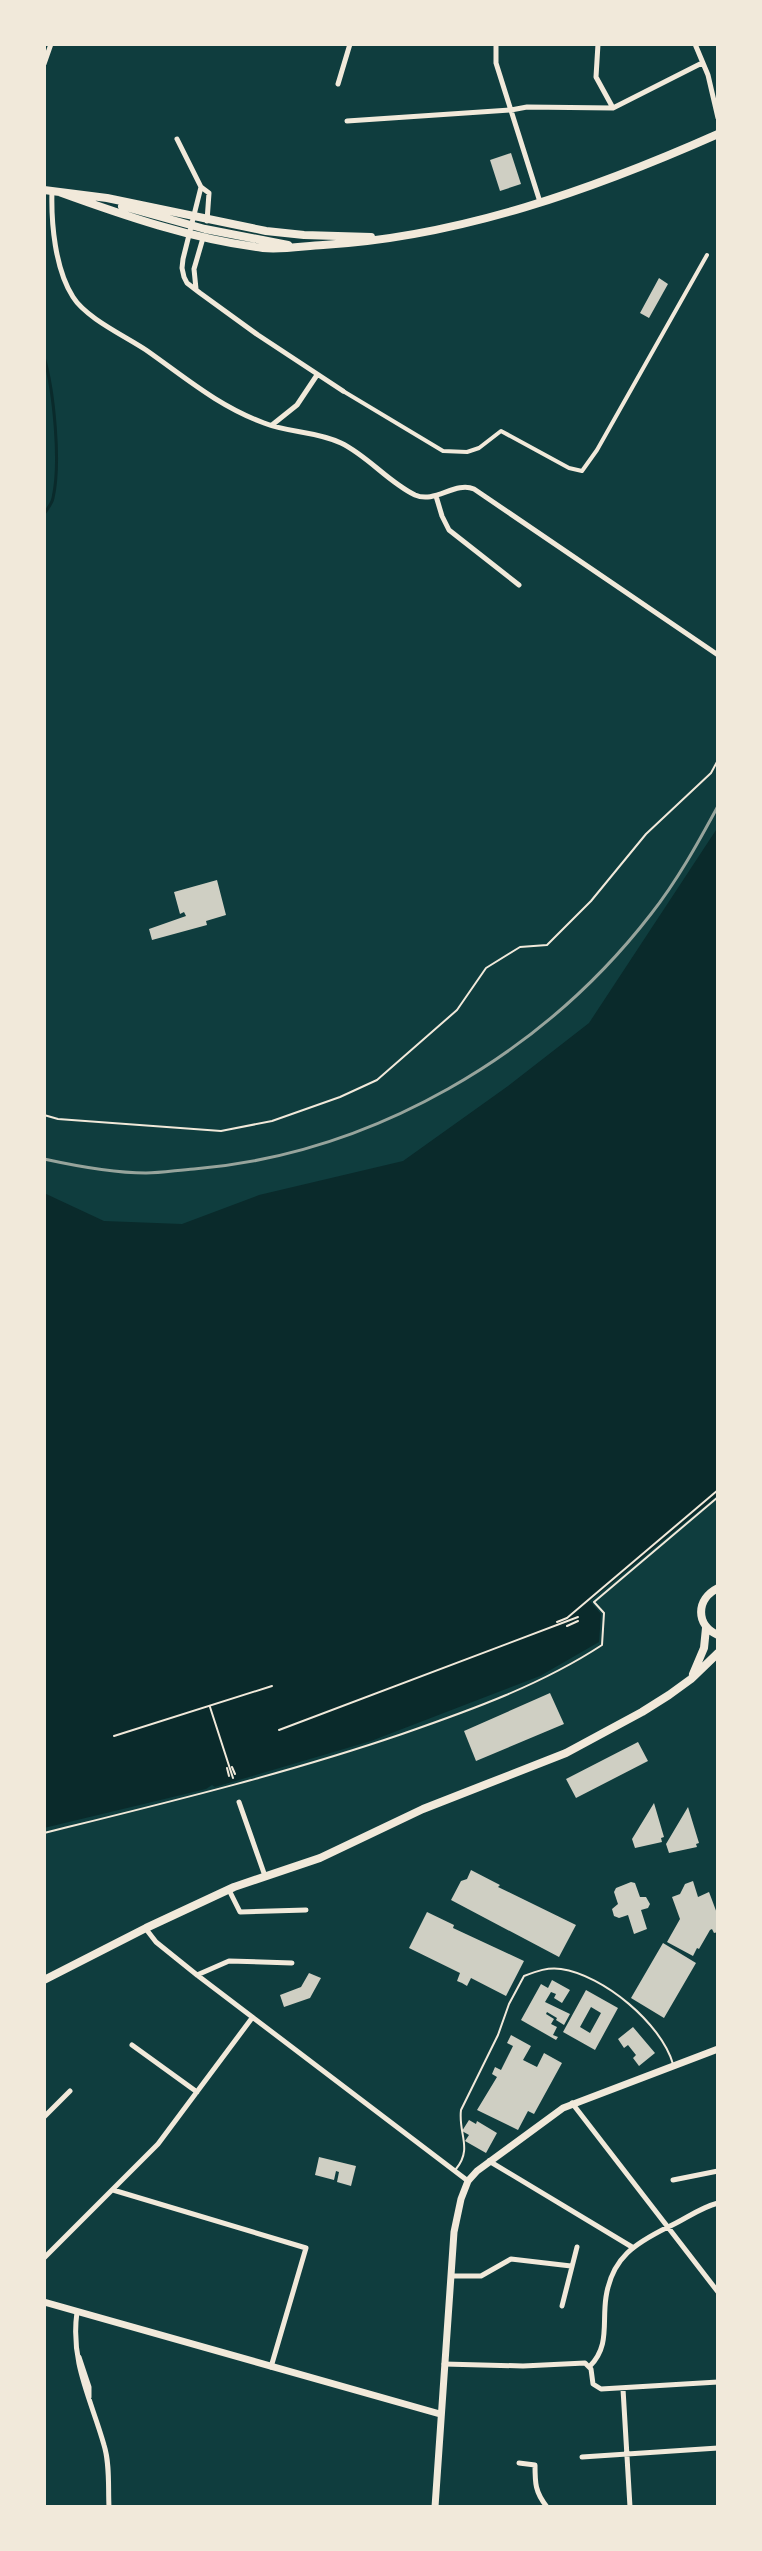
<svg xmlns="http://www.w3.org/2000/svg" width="762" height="2551" font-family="'Work Sans',sans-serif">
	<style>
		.water { fill: #0a2a2b }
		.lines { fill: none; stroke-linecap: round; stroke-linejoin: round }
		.stream { stroke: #0a2a2b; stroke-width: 3 }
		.building { fill: #cfcfc3; fill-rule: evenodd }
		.path { stroke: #f1e9da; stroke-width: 2 }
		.service { stroke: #f1e9da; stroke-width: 2 }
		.pedestrian { stroke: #f1e9da; stroke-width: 4 }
		.minor { stroke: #f1e9da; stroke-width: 5 }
		.secondary { stroke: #f1e9da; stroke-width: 7 }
		.trunk { stroke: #f1e9da; stroke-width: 8 }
		.rail { stroke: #97a49c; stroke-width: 3 }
	</style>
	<rect width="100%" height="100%" fill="#0f3d3e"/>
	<path class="water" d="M718 827V1495L590 1601 601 1614 599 1642 540 1676 371 1741 215 1787 212 1785 206 1789 44 1828V1193L104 1221 182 1224 259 1195 403 1161 508 1086 589 1023Z"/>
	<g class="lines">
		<path class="stream" d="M44 357C54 391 61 463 53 498 52 504 47 509 44 514"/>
	</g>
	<path class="building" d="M511 153 521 184 500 191 490 160Z
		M659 278 668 284 649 318 640 313Z
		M217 880 226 915 206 921 207 925 152 940 149 929 186 916 184 912 180 914 174 892Z
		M550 1693 564 1724 476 1761 464 1731Z
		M638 1742 648 1761 576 1798 566 1779Z
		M654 1803 664 1837 661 1838 662 1842 635 1848 632 1839Z
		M688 1807 699 1843 696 1844 697 1847 669 1853 666 1844Z
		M471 1870 500 1885 498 1887 576 1925 559 1957 451 1900 461 1881 467 1879Z
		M693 1881 698 1897 709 1892 718 1916V1932L714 1933 712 1929 710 1930 699 1949 697 1948 693 1956 667 1942 680 1919 672 1897 680 1894 685 1884Z
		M631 1882 635 1883 640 1897H646L650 1904 648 1908 641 1910 647 1929 634 1934 628 1915 619 1918 614 1916 612 1909 618 1904 614 1892 616 1888Z
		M427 1912 454 1925 453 1928 524 1961 506 1996 471 1978 467 1986 462 1983 457 1981 460 1973 409 1948Z
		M663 1943 696 1963 664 2018 631 1998Z
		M309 1973 321 1978 310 1998 284 2007 280 1995 301 1987Z
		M552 1980 570 1990 562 2003 554 1998 556 1994 551 1992 545 2002 570 2014 564 2025 556 2020 557 2018 547 2012 546 2014 554 2019 551 2024 557 2027 553 2035 558 2037 556 2040 521 2020 541 1984 548 1988Z
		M586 1990 618 2008 595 2050 563 2032ZM591 2007 601 2013 590 2033 580 2027Z
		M633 2027 655 2053 639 2066 633 2058 636 2055 628 2045 624 2048 618 2039Z
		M511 2035 531 2046 523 2060 537 2067 544 2053 562 2063 534 2114 528 2111 518 2130 477 2110 497 2077 492 2074 495 2067 501 2070 513 2046 507 2043Z
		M469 2120 476 2124 477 2121 497 2133 486 2153 465 2141 469 2135 462 2131Z
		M319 2157 356 2166 351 2186 337 2182 339 2172 336 2171 334 2180 315 2175Z"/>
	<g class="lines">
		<path class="path" d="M44 1115 58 1119 221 1131 272 1121 340 1097 377 1080 457 1010 486 968 520 947 547 945 591 901 646 834 711 773 718 760
			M557 1622 567 1618 718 1490
			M567 1626 578 1621
			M210 1707 233 1778
			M279 1730 578 1617
			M114 1736 272 1686
			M232 1767 235 1774
			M227 1768 229 1776
			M44 1833C165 1803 285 1774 402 1734 471 1710 541 1685 602 1645L604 1613 594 1602 718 1497"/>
		<path class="service" d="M456 2169C473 2148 458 2134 461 2110L498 2035 509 2004 524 1976C537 1971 548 1967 561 1969 603 1975 661 2023 673 2064"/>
		<path class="pedestrian" d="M343 391 443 451 467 452 479 448 501 431 569 468 582 471 597 450 707 255"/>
		<path class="minor" d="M496 44V63L540 202
			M598 44 596 77 613 108
			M695 44 708 75 718 118
			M44 64 51 44
			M338 84 350 44
			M347 121 511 110 527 107 613 108 702 63
			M177 139 201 187 209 193 207 221
			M201 187 183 259 182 268 184 277 187 283 200 293 258 335 343 391
			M52 191C51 223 55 269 73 297 86 318 125 336 146 350 186 378 218 406 264 423 289 433 316 431 341 443 368 456 388 482 415 495 435 504 455 481 474 489L718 655
			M196 289 194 269 203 238
			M272 425 297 405 317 375
			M436 496 442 516 449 530 519 585
			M239 1802 265 1876
			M229 1890 240 1912 306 1910
			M146 1929 156 1942 197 1975 468 2181
			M197 1975 229 1961 292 1963
			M132 2045 197 2092
			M572 2103 718 2292
			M44 2117 70 2091
			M489 2161 632 2247
			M673 2180 718 2171
			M113 2190 306 2248 271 2367
			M44 2258 158 2144 252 2018
			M451 2276H481L511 2259 571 2266
			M562 2306 577 2247
			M77 2312C70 2362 91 2399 104 2445 110 2464 108 2487 109 2507
			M79 2357 89 2387V2397
			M444 2364 523 2366 585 2363 591 2369 593 2384 601 2389 718 2382
			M590 2366C610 2346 602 2323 606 2297 612 2257 636 2243 668 2227 686 2219 699 2208 718 2203
			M623 2389 630 2507
			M582 2457 718 2448
			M519 2463 535 2465C535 2483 535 2492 547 2507"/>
		<path class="secondary" d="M44 2302 440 2414
			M435 2507 454 2232 461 2199 468 2181 477 2171 563 2108 718 2049"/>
		<path class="trunk" d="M44 190 107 198 266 231 304 235 371 237
			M59 192C125 216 192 239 263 248 282 250 304 246 323 245 460 237 594 189 718 134
			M122 206 205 229 288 245
			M718 1588C696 1599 695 1625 718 1635
			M693 1674 704 1648 706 1628
			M44 1980 146 1928 234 1887 320 1858 423 1809 566 1753 642 1712 669 1695 691 1679 718 1653"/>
		<path class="rail" d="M44 1159C76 1166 113 1173 146 1173 162 1173 178 1170 194 1169 372 1154 542 1055 651 914 677 881 698 843 718 806"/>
	</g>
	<rect width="762" height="2551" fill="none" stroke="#f1e9da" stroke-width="92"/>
</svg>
